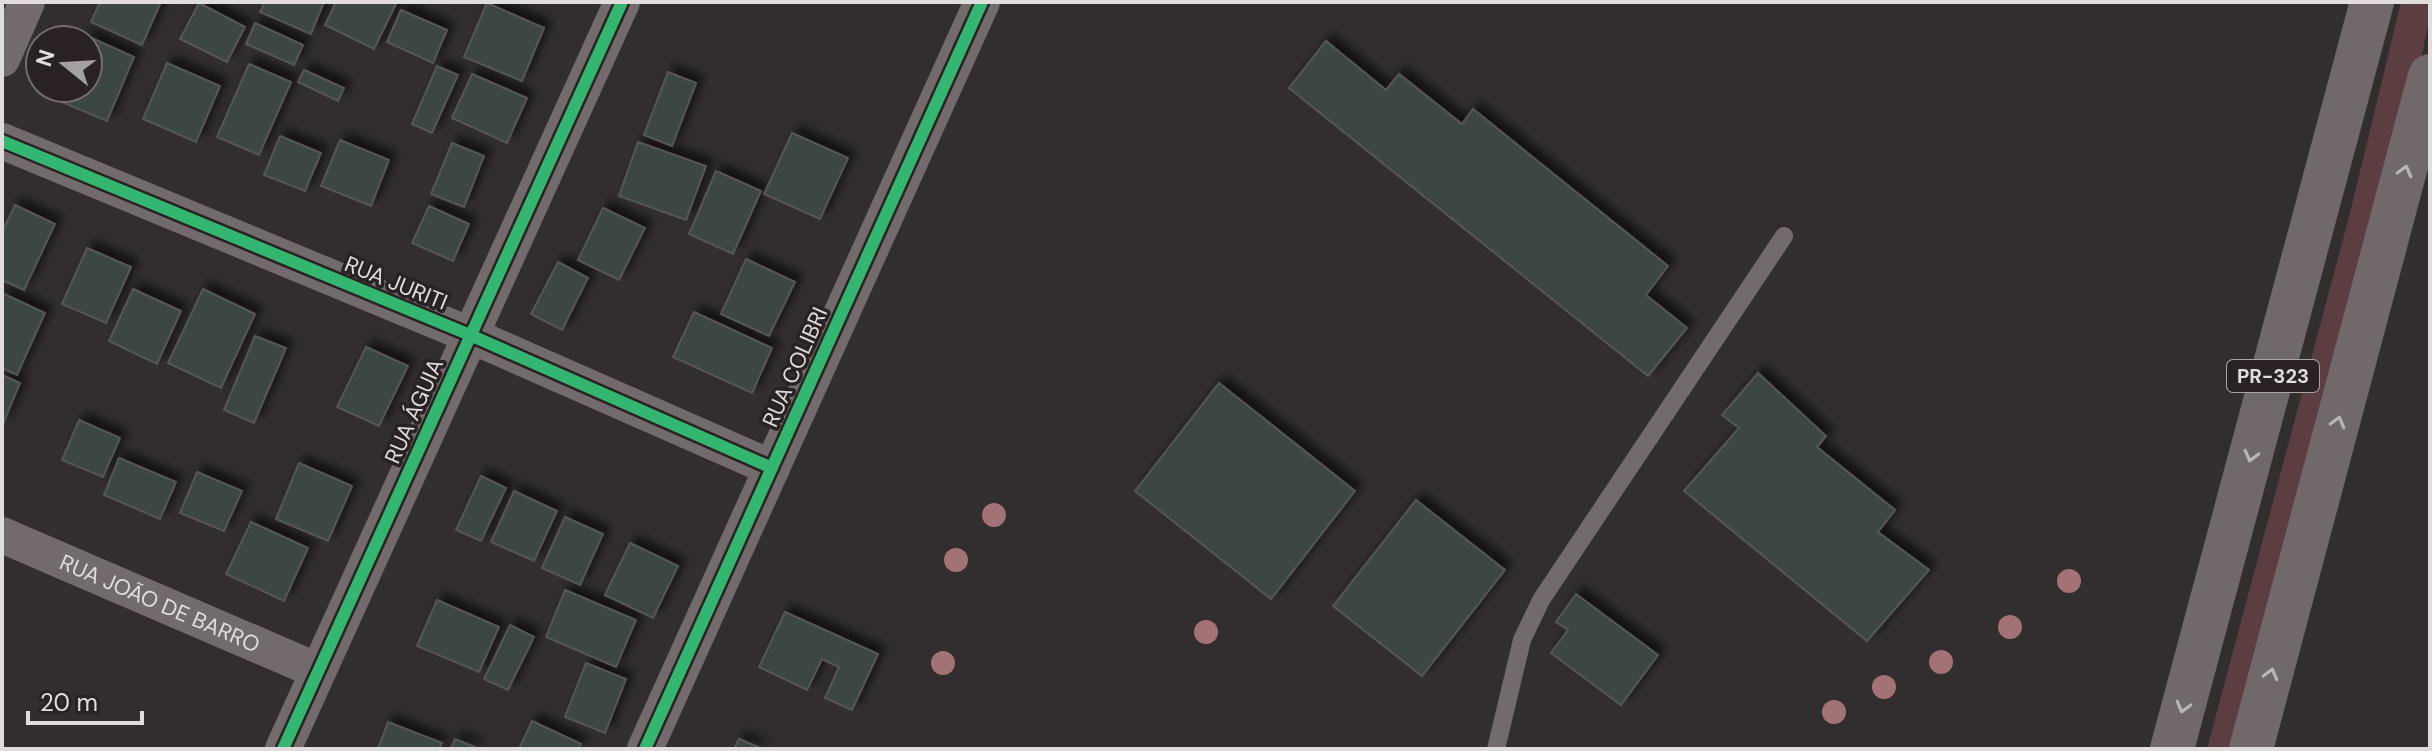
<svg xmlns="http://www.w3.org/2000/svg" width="2432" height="751" font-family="'DM Sans',sans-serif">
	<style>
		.green { fill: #5c3e41 }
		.building { fill: #3e4743; stroke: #565655; stroke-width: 2; filter: url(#shadow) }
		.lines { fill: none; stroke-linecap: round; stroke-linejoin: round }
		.lane { stroke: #736a6b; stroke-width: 18 }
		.street { stroke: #736a6b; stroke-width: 36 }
		.highway { stroke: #706869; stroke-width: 44 }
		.cycleway-casing { stroke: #2a2222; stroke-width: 17 }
		.cycleway { stroke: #33b770; stroke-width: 12 }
		.tree { fill: #a37276 }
		.oneway { stroke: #bab4b4 }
		.labels { text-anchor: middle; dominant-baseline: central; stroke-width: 7; stroke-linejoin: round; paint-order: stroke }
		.shield { fill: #2a2222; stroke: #aba5a5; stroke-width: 2 }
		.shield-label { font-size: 20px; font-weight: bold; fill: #e2dddd }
		.street-label { font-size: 22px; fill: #e2dddd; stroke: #2a2222 }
	</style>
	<defs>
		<filter id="shadow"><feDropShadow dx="7" dy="-7" stdDeviation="4" flood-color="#0009"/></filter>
	</defs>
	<rect width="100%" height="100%" fill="#322e2e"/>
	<path class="green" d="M2401 2H2430V15L2386 231 2247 749H2207L2349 217Z"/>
	<path class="building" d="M100 2H161L142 45 91 22Z
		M265 2H324L311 34 260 12Z
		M336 2H397L374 49 325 25Z
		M199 3 245 27 227 62 180 39Z
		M487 3 544 28 522 81 464 57Z
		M401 10 447 30 433 63 387 42Z
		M255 23 303 45 294 65 246 44Z
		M85 35 134 57 107 121 57 100 62 88H88V40H83Z
		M1326 41 1386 90 1399 74 1462 124 1473 109 1668 266 1646 295 1687 328 1648 376 1289 88Z
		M167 63 220 86 196 142 143 119Z
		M249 64 291 82 259 155 217 137Z
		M437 66 458 75 432 133 412 124Z
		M304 70 344 88 338 101 298 82Z
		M668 72 696 83 672 146 644 135Z
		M472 74 527 98 507 143 452 118Z
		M792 133 848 158 820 219 764 194Z
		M280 136 321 153 305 191 264 175Z
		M340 140 389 160 371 206 321 186Z
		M638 142 706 166 686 220 619 196Z
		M452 143 484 156 464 207 431 194Z
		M716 171 761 191 733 254 689 234Z
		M15 205 55 224 24 290 2 280V232Z
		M429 206 469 224 453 261 412 243Z
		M603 208 645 228 619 280 578 260Z
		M87 248 131 267 106 323 62 304Z
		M746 259 795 282 769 336 721 314Z
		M558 262 588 278 562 330 531 314Z
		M133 289 181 311 157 364 109 341Z
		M203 289 255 314 221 388 168 363Z
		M2 293 45 313 17 375 2 368Z
		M694 312 772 348 752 393 673 357Z
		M255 336 286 348 254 423 224 410Z
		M366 347 408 366 379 426 337 407Z
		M1758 373 1826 436 1817 447 1895 510 1878 532 1929 570 1867 641 1684 491 1739 428 1722 415Z
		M2 375 20 383 2 426Z
		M1219 383 1355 491 1271 599 1135 491Z
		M79 420 120 438 103 477 62 460Z
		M119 458 176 482 160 519 104 495Z
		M299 463 352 486 328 541 276 519Z
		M197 472 242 491 224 531 180 513Z
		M481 476 506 488 481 541 456 530Z
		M514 491 557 511 534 561 491 542Z
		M1416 500 1505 570 1422 676 1333 606Z
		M565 517 603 534 580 585 542 568Z
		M251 522 308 548 284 601 226 574Z
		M630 543 678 566 653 618 605 595Z
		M565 590 636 620 616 667 546 637Z
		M1576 594 1658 655 1621 705 1551 653 1568 630 1556 622Z
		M437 600 499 627 479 672 417 646Z
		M785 612 878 654 852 710 825 698 839 667 822 659 807 690 759 667Z
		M510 625 534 637 508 690 484 679Z
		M586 663 626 679 605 733 565 717Z
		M532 721 581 744 578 749H519Z
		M388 722 442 743 439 749H378Z
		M455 739 477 748V749H451Z
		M739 739 763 749H734Z"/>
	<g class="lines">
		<path class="lane" d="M1496 749 1522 640 1541 600 1784 236"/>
		<g class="street">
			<path d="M2 59 27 2"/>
			<path d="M2 141 470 335 772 468"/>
			<path id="s1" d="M2 535 318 671"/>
			<path d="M283 749 622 2"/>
			<path d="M645 749 982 2"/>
		</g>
		<path class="highway" d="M2172 749 2372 2
			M2251 749 2430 76"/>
		<defs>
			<path id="cycleway" d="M2 141 470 335 772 468
				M283 749 622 2
				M645 749 982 2"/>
		</defs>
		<use href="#cycleway" class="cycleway-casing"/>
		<use href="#cycleway" class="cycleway"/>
	</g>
	<g class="tree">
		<circle cx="994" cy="515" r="12"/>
		<circle cx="956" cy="560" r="12"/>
		<circle cx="2069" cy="581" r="12"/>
		<circle cx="2010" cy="627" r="12"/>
		<circle cx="1206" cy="632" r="12"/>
		<circle cx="1941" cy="662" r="12"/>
		<circle cx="943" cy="663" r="12"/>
		<circle cx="1884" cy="687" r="12"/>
		<circle cx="1834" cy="712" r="12"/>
	</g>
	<defs><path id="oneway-chevron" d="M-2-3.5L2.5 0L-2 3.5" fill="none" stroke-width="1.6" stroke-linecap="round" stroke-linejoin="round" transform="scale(2)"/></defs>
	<g class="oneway">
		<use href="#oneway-chevron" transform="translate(2405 171) rotate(-75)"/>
		<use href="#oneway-chevron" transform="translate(2338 422) rotate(-75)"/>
		<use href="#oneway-chevron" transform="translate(2251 456) rotate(105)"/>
		<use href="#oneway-chevron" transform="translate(2271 674) rotate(-75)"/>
		<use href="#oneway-chevron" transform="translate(2183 707) rotate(105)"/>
	</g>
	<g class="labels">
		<rect class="shield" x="2227" y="360" width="92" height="32" rx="6"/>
		<g class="shield-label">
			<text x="2273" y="376">PR-323</text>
		</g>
		<g class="street-label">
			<text transform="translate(396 283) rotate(22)">RUA JURITI</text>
			<text transform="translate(795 367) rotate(-66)">RUA COLIBRI</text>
			<text transform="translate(414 411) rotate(-66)">RUA ÁGUIA</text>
			<text stroke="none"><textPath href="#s1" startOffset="172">RUA JOÃO DE BARRO</textPath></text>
		</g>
	</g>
	<rect width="2432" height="751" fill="none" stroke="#e2dddd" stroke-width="8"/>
	<g transform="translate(64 64) rotate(288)"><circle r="38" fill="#2a2222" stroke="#746d6d" stroke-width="2"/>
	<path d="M0-6L14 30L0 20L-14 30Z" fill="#a4a0a0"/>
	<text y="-12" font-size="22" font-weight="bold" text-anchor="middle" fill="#e2dddd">N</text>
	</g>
	<path d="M28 711v12h114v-12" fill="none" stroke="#e2dddd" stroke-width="4"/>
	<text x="40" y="711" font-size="24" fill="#e2dddd" stroke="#2a2222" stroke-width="6" paint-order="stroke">20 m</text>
</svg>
